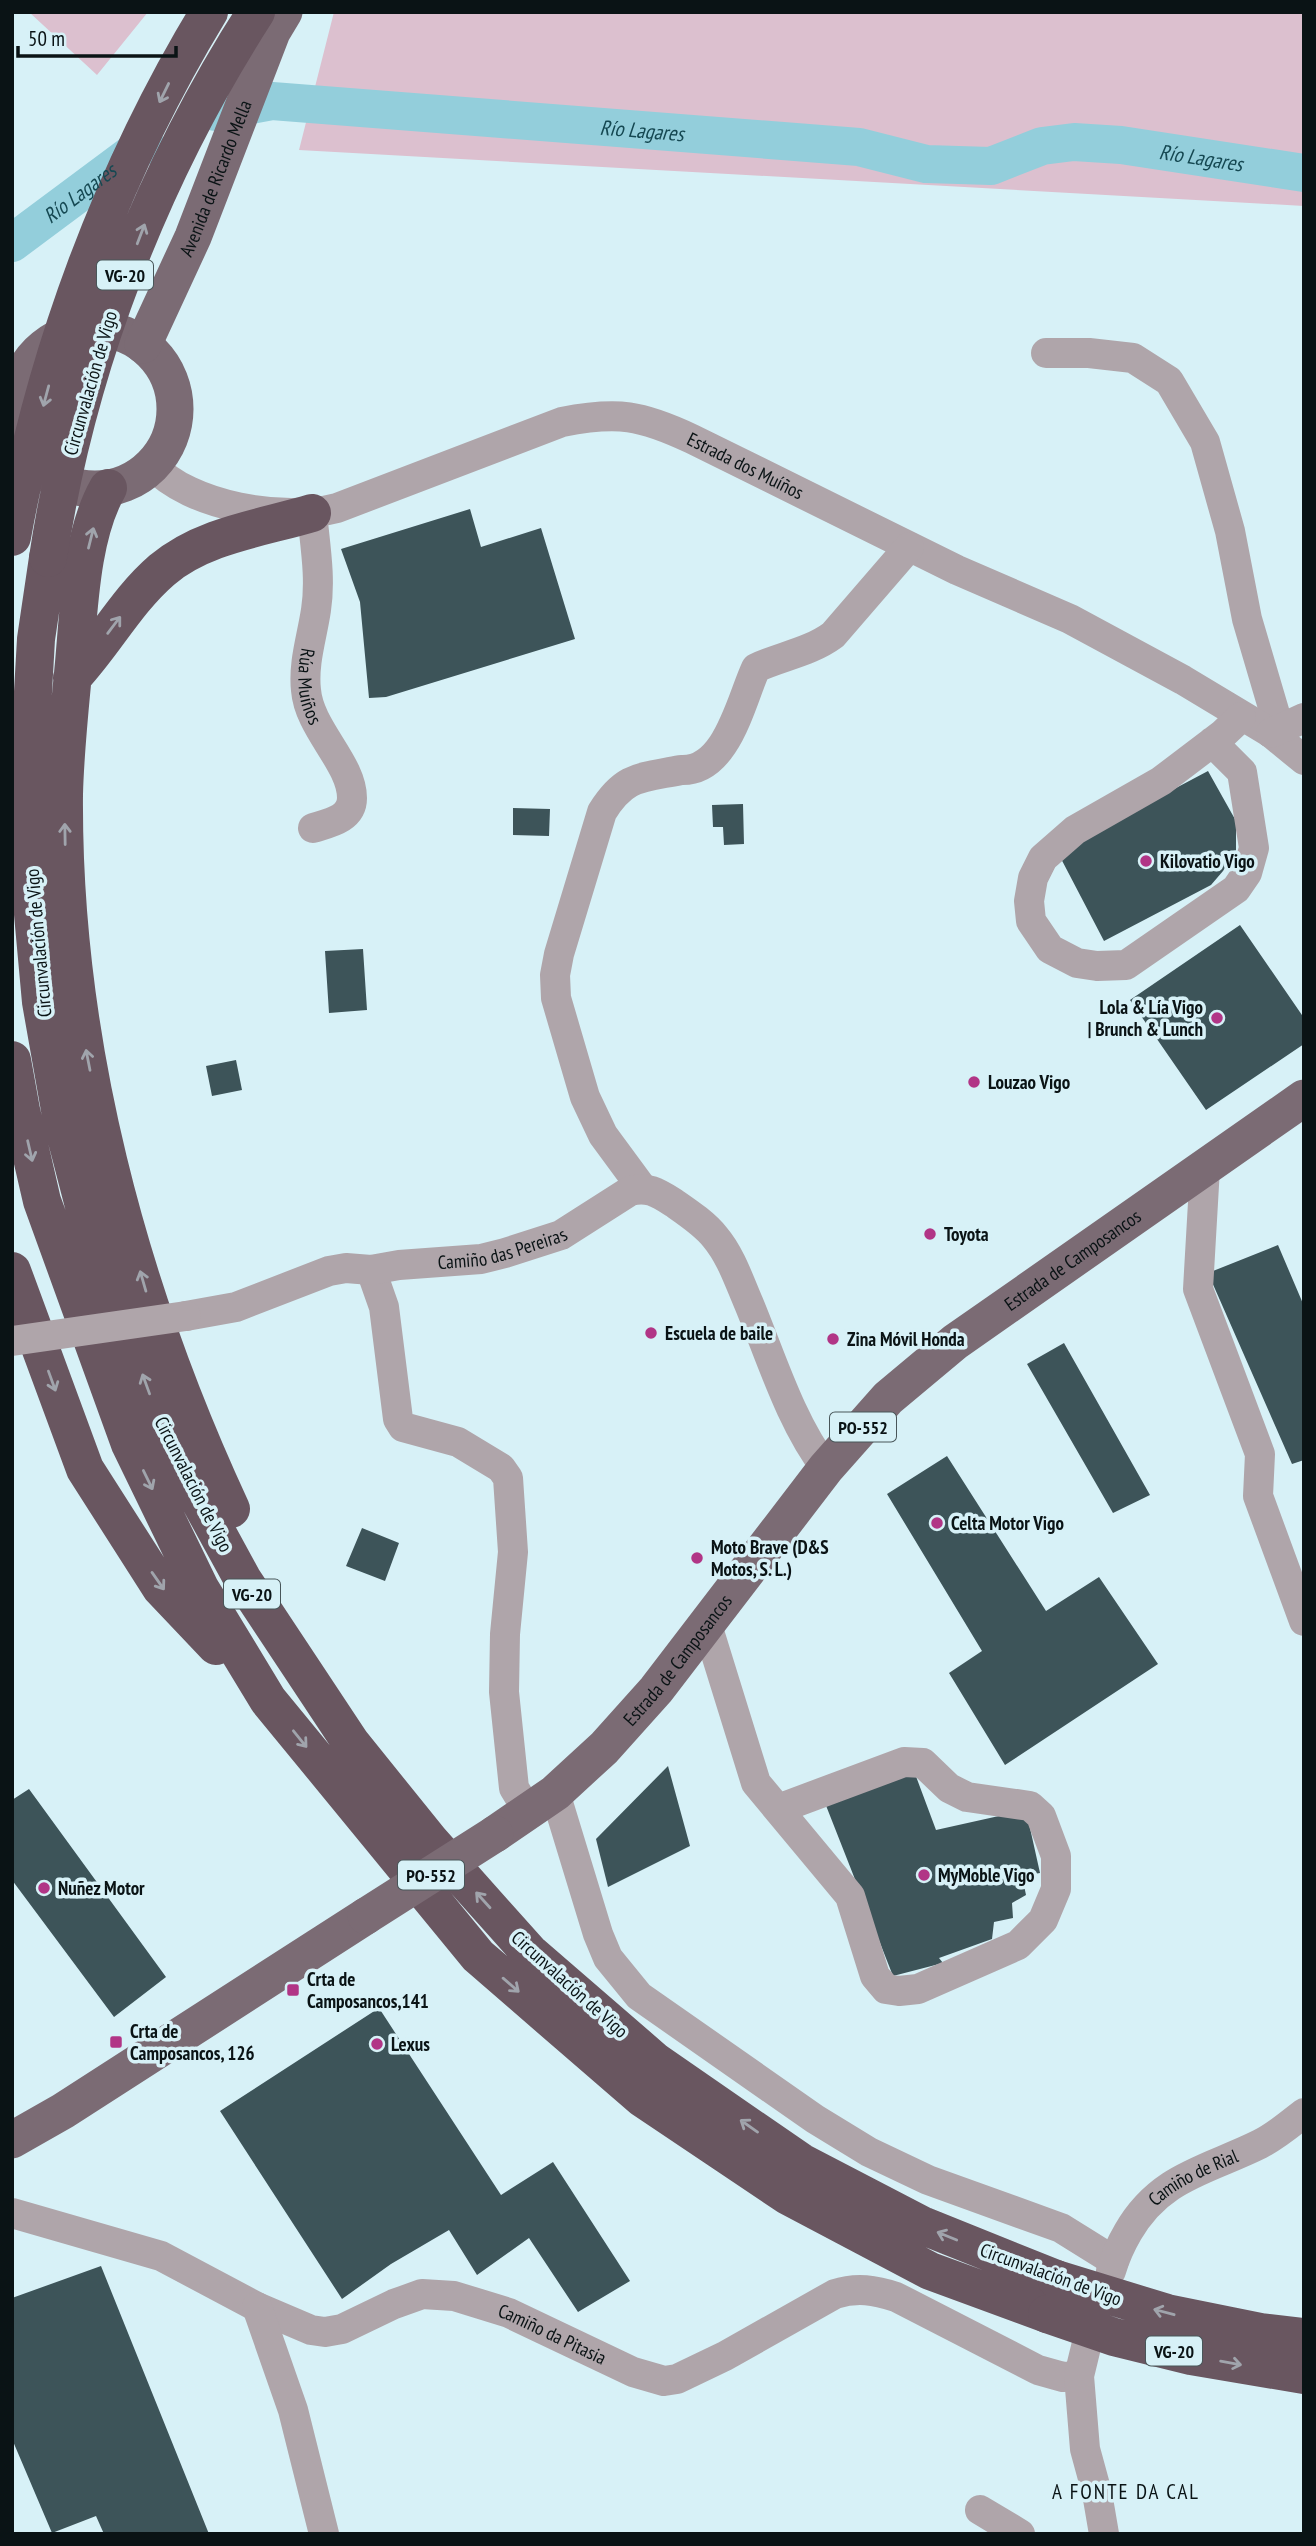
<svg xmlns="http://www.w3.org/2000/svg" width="1316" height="2546" font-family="'PT Sans Narrow',sans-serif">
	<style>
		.green { fill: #dcc0cf }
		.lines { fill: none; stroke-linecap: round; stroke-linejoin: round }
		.river { stroke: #93cedb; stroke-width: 38 }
		.building { fill: #3d5459 }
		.minor { stroke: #afa5aa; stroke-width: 30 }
		.major { stroke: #7b6b74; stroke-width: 37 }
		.highway { stroke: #695660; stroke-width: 38 }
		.minor-bridge { stroke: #afa5aa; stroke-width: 30 }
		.major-bridge { stroke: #7b6b74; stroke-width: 37 }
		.highway-bridge { stroke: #695660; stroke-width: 38 }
		.oneway { stroke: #a0a4ac }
		.poi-dot { fill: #b13586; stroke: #d7f1f7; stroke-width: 2.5 }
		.labels { text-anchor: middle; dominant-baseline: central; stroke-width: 7; stroke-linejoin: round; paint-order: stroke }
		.shield { fill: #d7f1f7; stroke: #485659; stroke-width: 2 }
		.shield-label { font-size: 18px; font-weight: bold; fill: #0a1315 }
		.street-label { font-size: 19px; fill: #0a1315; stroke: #d7f1f7 }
		.poi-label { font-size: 19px; font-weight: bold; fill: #0a1315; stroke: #d7f1f7; text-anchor: start }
		.water-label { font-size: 21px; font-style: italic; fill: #154852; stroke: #d7f1f7 }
		.neighbourhood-label { font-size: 21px; letter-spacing: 2px; fill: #0a1315; stroke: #d7f1f7 }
	</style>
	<rect width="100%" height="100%" fill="#d7f1f7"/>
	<path class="green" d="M29 12H148L97 75Z
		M334 12H1304V206L299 150Z"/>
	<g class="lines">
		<g class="river">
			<path id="s1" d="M215 112 272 101 859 147 926 164 991 166 1042 146 1074 142 1121 145 1304 173"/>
			<path id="s2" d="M12 243 145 144"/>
		</g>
	</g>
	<path class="building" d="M470 509 481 547 541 528 575 639 386 697 369 698 360 602 341 549Z
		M1208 771 1236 821V850L1223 871 1211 885 1104 941 1057 851Z
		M743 804 744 844 724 845 723 827H713L712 805Z
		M513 808 550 809 549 836 513 835Z
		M1240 925 1304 1018V1044L1206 1110 1130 1000Z
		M363 949 367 1010 329 1013 325 951Z
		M236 1060 242 1090 212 1096 206 1066Z
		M1278 1245 1304 1306V1460L1292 1464 1208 1273Z
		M1064 1343 1150 1495 1113 1513 1027 1364Z
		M947 1456 1046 1611 1099 1577 1158 1664 1005 1765 949 1673 982 1651 887 1494Z
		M362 1528 399 1543 385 1581 346 1566Z
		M668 1766 690 1846 608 1887 596 1839Z
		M914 1771 936 1830 1026 1810 1040 1873 1022 1876 1026 1895 1012 1903 1013 1918 994 1922 992 1939 939 1958 943 1963 893 1976 825 1803Z
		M29 1789 166 1977 114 2017 12 1880V1800Z
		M379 2008 501 2195 553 2162 630 2281 578 2312 529 2238 477 2275 449 2230 391 2264 342 2299 220 2111Z
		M101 2266 209 2534H104L96 2516 52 2533 12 2439V2298Z"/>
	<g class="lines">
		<g class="minor">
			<path d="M1046 353H1089L1133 358 1169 381 1205 442 1230 531 1247 619 1275 714 1271 733"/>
			<path id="s3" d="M152 465C190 507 284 522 337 508L562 422C618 411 641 415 692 439L957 570 1070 619 1183 680 1271 733 1304 760"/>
			<path id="s4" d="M312 513C315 545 321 578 316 610 312 637 303 663 306 690 309 729 352 763 352 798 352 819 329 823 313 828"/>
			<path d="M1271 733 1304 718"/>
			<path d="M1212 742 1242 772 1254 848 1247 873 1236 889 1126 965 1097 966 1077 963 1050 949 1031 921 1029 901 1033 878 1043 858 1075 830 1161 781 1223 734 1241 717"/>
			<path d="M1205 1168 1198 1289 1260 1454 1258 1496 1304 1621"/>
			<path d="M642 1188 603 1135 585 1097 556 998 555 975 559 954 602 812C625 775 641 778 681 770 727 772 741 700 756 668 782 656 810 652 833 635L909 547"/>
			<path d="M371 1270 384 1307 398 1419 403 1427 458 1442 501 1468 508 1478 513 1552 505 1634 504 1692 514 1788 528 1811"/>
			<path id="s5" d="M186 1316 236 1307 329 1271 346 1268 371 1270 399 1265 481 1259 505 1253 561 1235 630 1191C648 1186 658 1193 674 1203 687 1212 705 1224 715 1237 731 1256 739 1281 749 1304 771 1357 791 1423 826 1468"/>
			<path d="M707 1625 756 1783 850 1896 875 1976 886 1989 899 1991 918 1989 1018 1945 1043 1920 1056 1889V1856L1041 1816 1030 1806 967 1797 949 1788 923 1763 904 1762 778 1809"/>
			<path d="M555 1793 598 1934 608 1958 639 1996 815 2119 869 2152 928 2180 1061 2228 1114 2261"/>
			<path id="s6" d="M12 2213 161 2256 257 2307 311 2330 325 2332 342 2329 394 2304 422 2294 454 2296 509 2313 633 2372 664 2381 677 2379 725 2356 835 2294C857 2287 875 2290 896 2297L1038 2370 1063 2377 1079 2376"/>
			<path id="s7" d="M1111 2271C1115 2257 1121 2244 1128 2232 1160 2176 1208 2170 1260 2144 1276 2136 1290 2124 1304 2113"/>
			<path d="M257 2307 293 2410 324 2534"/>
			<path d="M1086 2347 1079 2376 1085 2449 1097 2493 1104 2534"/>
			<path d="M980 2510 1020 2534"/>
		</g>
		<g class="major">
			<circle cx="95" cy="409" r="80"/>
			<path id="s8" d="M143 345 193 237 272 32 284 12"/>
			<path id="s9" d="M495 1834 555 1793 604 1748 656 1690 826 1468 888 1398 955 1342 1304 1098"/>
			<path d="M12 2140 63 2111 366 1916"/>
		</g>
		<path class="highway" d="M108 488C81 535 79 608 74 663 70 706 65 751 64 794 62 1040 128 1287 231 1509
			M48 558 36 639 27 797 32 903 41 1002 62 1121 90 1229 166 1439 243 1580 351 1743 430 1841 529 1952 656 2062 801 2162 924 2226 1056 2279
			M72 678C104 644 126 601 162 570 203 535 262 528 312 513
			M12 1060 21 1110 42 1201 130 1444 200 1588 268 1700 478 1956 642 2098 788 2196 930 2271 1047 2314
			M12 1271 85 1469 161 1588 216 1646"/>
		<path class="minor-bridge" d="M12 1341 186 1316"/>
		<path class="major-bridge" d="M366 1916 495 1834"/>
		<path class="highway-bridge" d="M12 537C45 353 112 172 209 12
			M48 558C77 366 151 175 256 12
			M1056 2279 1167 2313 1261 2332 1304 2337
			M1047 2314 1114 2337 1191 2356 1304 2375"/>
	</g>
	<defs><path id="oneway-shaft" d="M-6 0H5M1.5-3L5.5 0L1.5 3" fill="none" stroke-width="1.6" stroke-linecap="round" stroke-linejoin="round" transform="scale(1.75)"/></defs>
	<g class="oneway">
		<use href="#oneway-shaft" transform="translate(164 93) rotate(116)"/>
		<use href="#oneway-shaft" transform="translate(141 234) rotate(-69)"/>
		<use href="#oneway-shaft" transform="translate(46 396) rotate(105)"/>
		<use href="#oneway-shaft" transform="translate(91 538) rotate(-76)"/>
		<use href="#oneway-shaft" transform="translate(114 625) rotate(-53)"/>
		<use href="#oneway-shaft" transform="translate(65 834) rotate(-91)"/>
		<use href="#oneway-shaft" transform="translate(88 1060) rotate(-101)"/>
		<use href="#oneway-shaft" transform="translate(30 1151) rotate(77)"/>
		<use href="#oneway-shaft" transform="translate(143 1281) rotate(-106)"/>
		<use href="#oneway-shaft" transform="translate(52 1381) rotate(70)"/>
		<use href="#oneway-shaft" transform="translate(146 1384) rotate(-110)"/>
		<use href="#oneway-shaft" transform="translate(148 1480) rotate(64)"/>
		<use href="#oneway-shaft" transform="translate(158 1581) rotate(55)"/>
		<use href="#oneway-shaft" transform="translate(300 1739) rotate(51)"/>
		<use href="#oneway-shaft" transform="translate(483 1900) rotate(-132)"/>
		<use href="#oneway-shaft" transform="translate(511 1985) rotate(41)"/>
		<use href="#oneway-shaft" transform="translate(749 2126) rotate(-145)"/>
		<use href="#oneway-shaft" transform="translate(947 2236) rotate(-158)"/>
		<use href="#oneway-shaft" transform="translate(1164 2312) rotate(-165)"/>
		<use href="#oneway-shaft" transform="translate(1231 2363) rotate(10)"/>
	</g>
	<g class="poi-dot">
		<circle cx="1146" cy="861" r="7"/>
		<circle cx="1217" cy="1018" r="7"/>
		<circle cx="974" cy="1082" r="7"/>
		<circle cx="930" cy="1234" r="7"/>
		<circle cx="651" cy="1333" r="7"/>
		<circle cx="833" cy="1339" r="7"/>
		<circle cx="937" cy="1523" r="7"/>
		<circle cx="697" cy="1558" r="7"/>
		<circle cx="924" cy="1875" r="7"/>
		<circle cx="44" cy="1888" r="7"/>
		<rect x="286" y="1983" width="14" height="14" rx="3.5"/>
		<rect x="109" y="2035" width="14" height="14" rx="3.5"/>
		<circle cx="377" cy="2044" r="7"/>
	</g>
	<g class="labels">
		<g class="shield">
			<rect x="97" y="260.5" width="56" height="29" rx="5"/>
			<rect x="830" y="1412.5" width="66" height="29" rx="5"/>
			<rect x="224" y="1579.5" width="56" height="29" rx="5"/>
			<rect x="398" y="1860.5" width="66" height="29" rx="5"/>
			<rect x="1146" y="2336.5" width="56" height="29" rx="5"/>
		</g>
		<g class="shield-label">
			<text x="125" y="275">VG-20</text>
			<text x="863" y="1427">PO-552</text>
			<text x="252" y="1594">VG-20</text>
			<text x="431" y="1875">PO-552</text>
			<text x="1174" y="2351">VG-20</text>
		</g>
		<g class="street-label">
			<text stroke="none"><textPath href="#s8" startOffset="182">Avenida de Ricardo Mella</textPath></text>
			<text transform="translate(90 383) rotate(-74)">Circunvalación de Vigo</text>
			<text stroke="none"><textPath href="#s3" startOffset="632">Estrada dos Muíños</textPath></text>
			<text stroke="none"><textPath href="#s4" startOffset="175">Rúa Muíños</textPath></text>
			<text transform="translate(38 943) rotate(-95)">Circunvalación de Vigo</text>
			<text stroke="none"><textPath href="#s5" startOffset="326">Camiño das Pereiras</textPath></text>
			<text stroke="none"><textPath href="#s9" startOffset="821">Estrada de Camposancos</textPath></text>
			<text transform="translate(194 1484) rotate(63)">Circunvalación de Vigo</text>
			<text stroke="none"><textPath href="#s9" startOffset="254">Estrada de Camposancos</textPath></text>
			<text transform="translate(570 1984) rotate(42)">Circunvalación de Vigo</text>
			<text stroke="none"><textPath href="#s7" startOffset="130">Camiño de Rial</textPath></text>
			<text transform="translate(1051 2274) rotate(20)">Circunvalación de Vigo</text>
			<text stroke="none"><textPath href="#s6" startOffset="579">Camiño da Pitasia</textPath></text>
		</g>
		<g class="poi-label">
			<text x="1160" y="861">Kilovatio Vigo</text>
			<text x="1203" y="1007" text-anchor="end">Lola &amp; Lía Vigo<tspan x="1203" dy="22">| Brunch &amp; Lunch</tspan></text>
			<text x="988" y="1082">Louzao Vigo</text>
			<text x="944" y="1234">Toyota</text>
			<text x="665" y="1333">Escuela de baile</text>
			<text x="847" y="1339">Zina Móvil Honda</text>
			<text x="951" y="1523">Celta Motor Vigo</text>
			<text x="711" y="1547">Moto Brave (D&amp;S<tspan x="711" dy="22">Motos, S. L.)</tspan></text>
			<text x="938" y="1875">MyMoble Vigo</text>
			<text x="58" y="1888">Nuñez Motor</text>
			<text x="307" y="1979">Crta de<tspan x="307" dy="22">Camposancos,141</tspan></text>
			<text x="130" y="2031">Crta de<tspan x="130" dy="22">Camposancos, 126</tspan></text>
			<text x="391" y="2044">Lexus</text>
		</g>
		<g class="water-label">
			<text stroke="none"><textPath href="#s1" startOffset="429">Río Lagares</textPath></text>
			<text stroke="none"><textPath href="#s1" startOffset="996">Río Lagares</textPath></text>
			<text stroke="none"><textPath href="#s2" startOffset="84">Río Lagares</textPath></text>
		</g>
		<g class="neighbourhood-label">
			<text x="1126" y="2491">A FONTE DA CAL</text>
		</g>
	</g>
	<rect width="1316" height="2546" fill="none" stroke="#0a1315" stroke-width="28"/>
	<path d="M18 46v10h158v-10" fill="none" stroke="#0a1315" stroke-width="3.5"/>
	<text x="28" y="46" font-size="21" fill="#0a1315" stroke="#d7f1f7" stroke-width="5" paint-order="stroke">50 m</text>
</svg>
